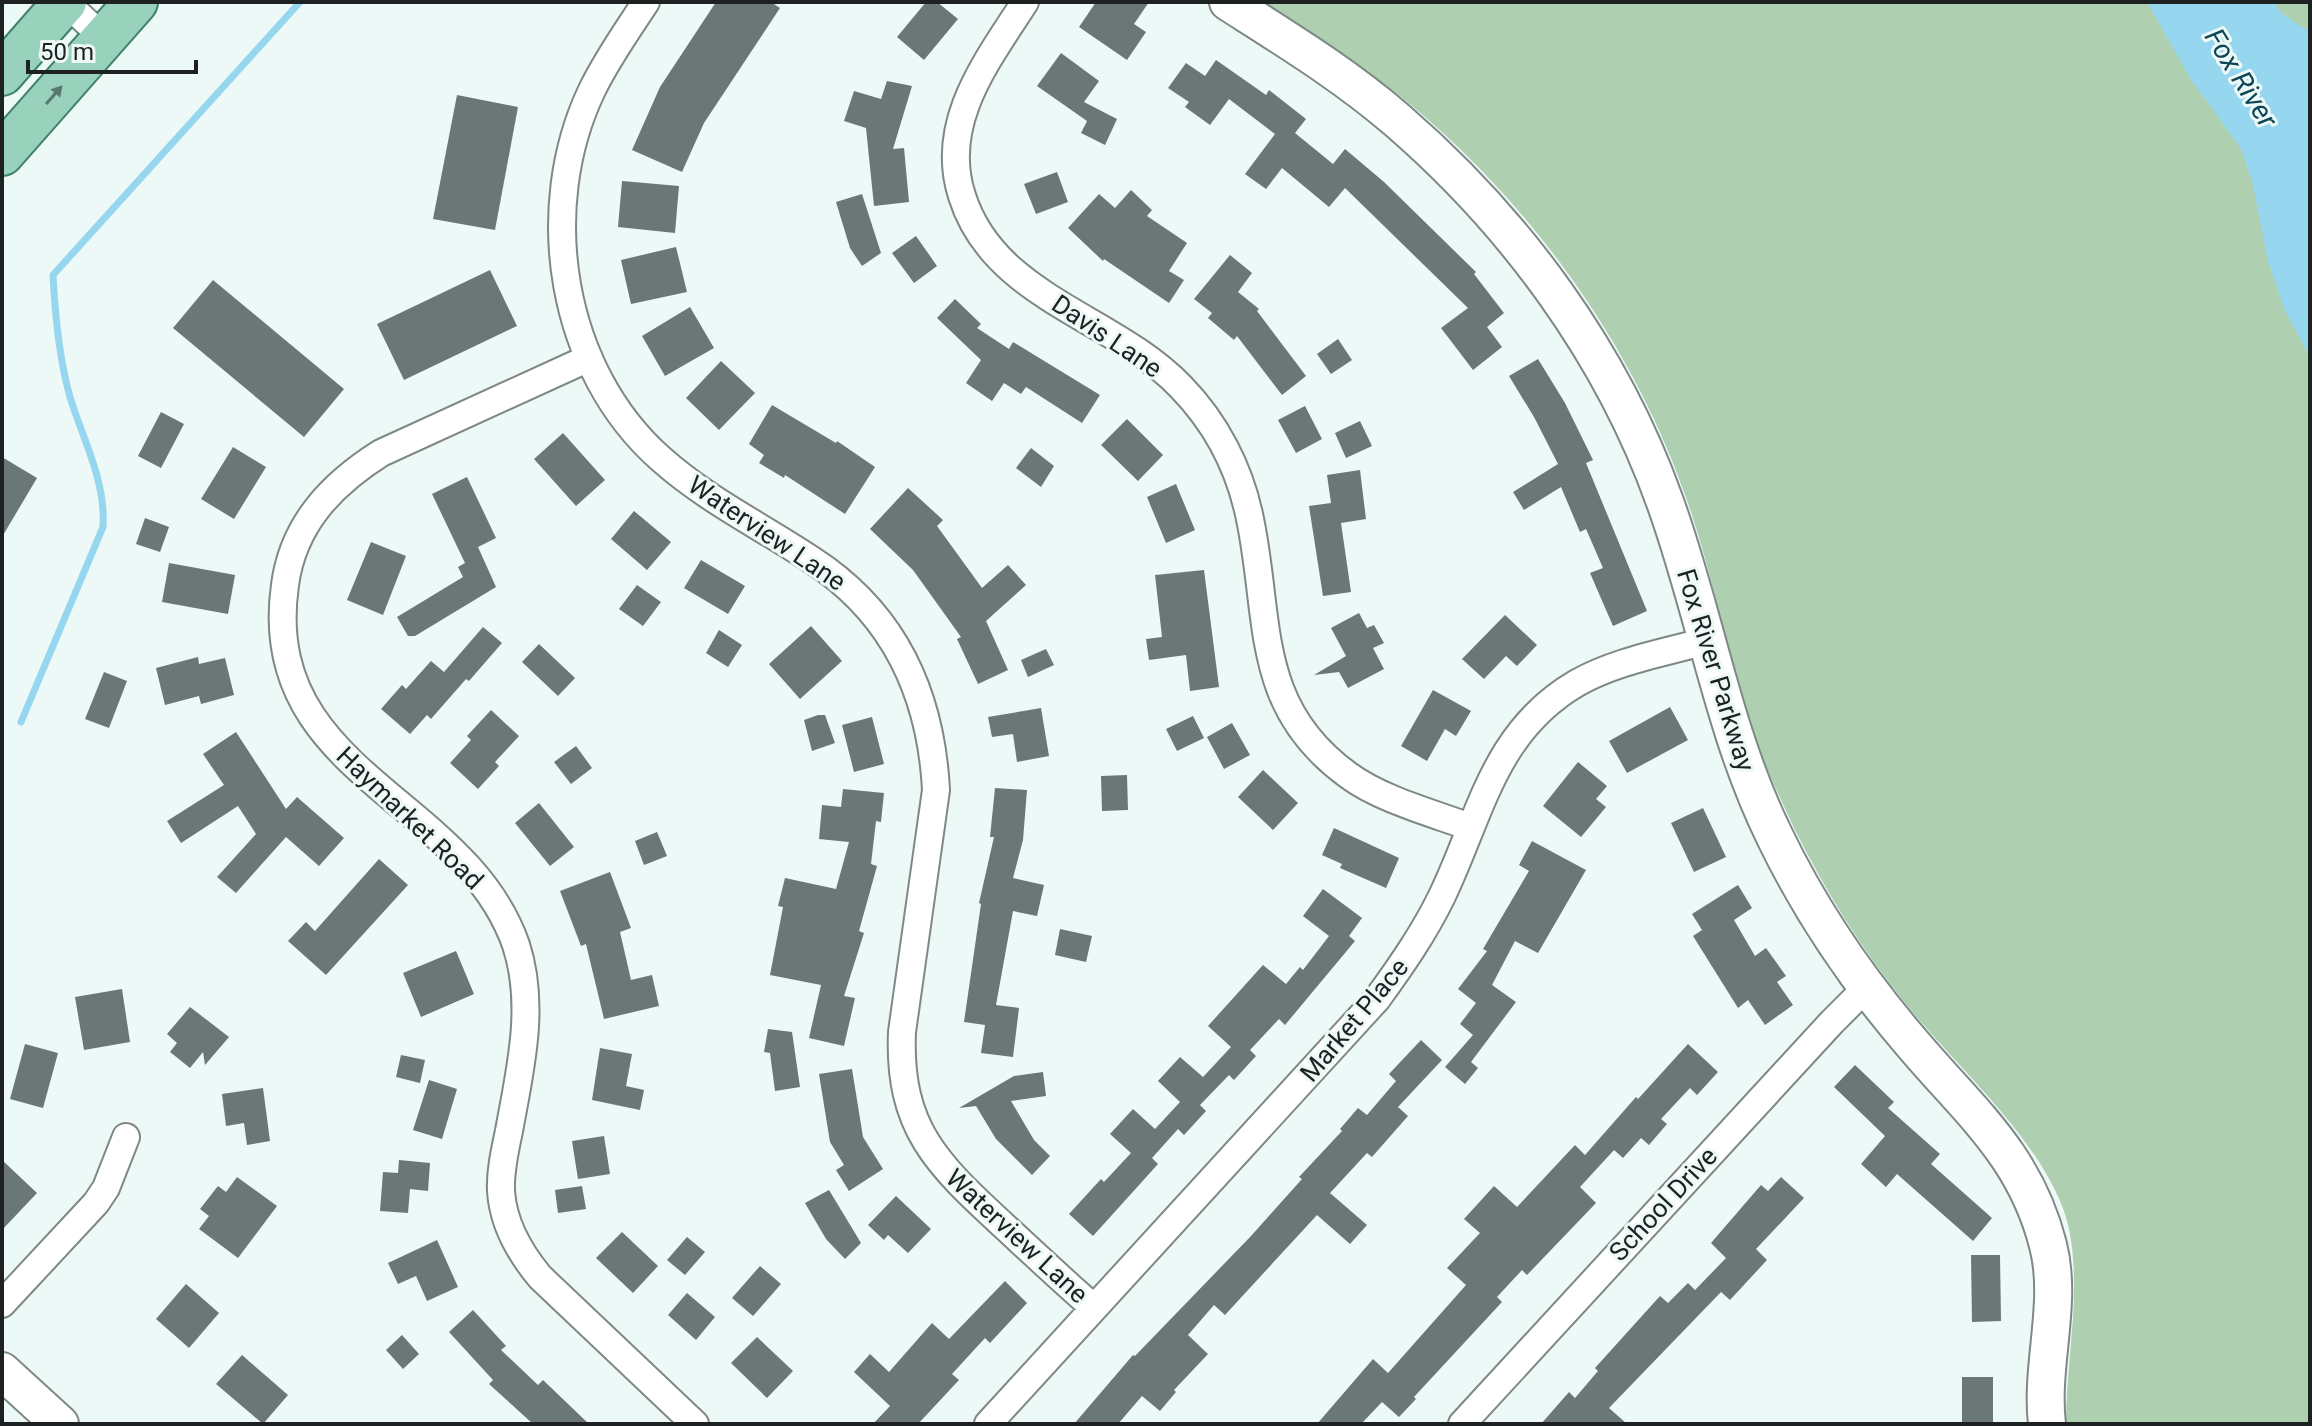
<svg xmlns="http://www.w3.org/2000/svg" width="2312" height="1426" font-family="Roboto,sans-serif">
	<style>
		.green { fill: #aed0b1 }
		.water { fill: #96d6ee }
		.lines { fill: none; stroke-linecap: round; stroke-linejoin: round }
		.stream { stroke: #96d6ee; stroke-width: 7 }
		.building { fill: #6b7677 }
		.street-casing { stroke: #7e8987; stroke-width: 30 }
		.secondary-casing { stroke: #7e8987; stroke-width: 40 }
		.primary-casing { stroke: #418069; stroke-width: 46 }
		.street { stroke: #fff; stroke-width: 26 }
		.secondary { stroke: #fff; stroke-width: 36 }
		.primary { stroke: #98d1bc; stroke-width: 42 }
		.oneway { fill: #5a796e }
		.labels { text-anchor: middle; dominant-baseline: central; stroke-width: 6; stroke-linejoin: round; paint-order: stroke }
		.street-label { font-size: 26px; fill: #1d2121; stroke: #ecf9f7 }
		.water-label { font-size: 28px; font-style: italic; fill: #0d4556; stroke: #ecf9f7 }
	</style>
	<rect width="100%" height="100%" fill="#ecf9f7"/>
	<path class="green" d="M1264 2H2310V1424H2066C2066 1359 2082 1293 2069 1229 2052 1149 1956 1067 1905 1003 1862 950 1826 892 1795 830 1781 800 1766 769 1754 737 1729 664 1716 588 1692 515 1638 349 1528 196 1391 89 1350 58 1307 30 1264 2Z"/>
	<path class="water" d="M2147 2H2274L2281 13 2310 32V357L2285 311 2268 261 2252 181 2241 149 2190 78Z"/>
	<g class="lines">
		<path class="stream" d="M21 722 103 527C106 481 83 440 70 397 59 358 55 314 53 275L300 2"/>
	</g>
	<path class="building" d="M716 2H771L780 8 704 123 682 172 632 150 660 87Z
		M926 2H937L958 19 924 60 897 37Z
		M1096 2H1149L1134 24 1146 32 1127 60 1079 27Z
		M1061 53 1099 81 1084 102 1117 119 1105 145 1081 133 1087 121 1037 86Z
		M1216 60 1266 95 1269 90 1306 119 1295 133 1333 164 1345 149 1384 182 1476 272 1474 274 1504 313 1487 327 1502 347 1473 370 1441 328 1468 308 1345 188 1329 207 1282 168 1266 189 1245 174 1275 134 1229 99 1210 125 1185 107 1189 102 1168 88 1186 63 1205 76Z
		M887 81 912 86 893 149 904 148 909 202 874 206 866 128 844 121 854 91 881 99Z
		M457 95 518 107 495 230 433 219Z
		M1057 172 1068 202 1036 214 1024 184Z
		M622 181 679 186 675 233 618 227Z
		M1131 190 1152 210 1147 216 1187 243 1169 271 1184 280 1169 303 1104 259 1103 261 1068 228 1099 194 1115 208Z
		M862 194 881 253 862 266 850 248 836 202Z
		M916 236 937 266 914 283 892 253Z
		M676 247 687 292 631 304 621 260Z
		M1230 255 1252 273 1238 292 1259 309 1257 311 1306 376 1282 395 1237 336 1234 340 1208 318 1212 313 1194 299Z
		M490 270 517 326 404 380 377 324Z
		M213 280 344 389 304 437 173 328Z
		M955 299 981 324 977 328 1009 349 1013 342 1100 395 1082 423 1026 387 1021 394 1004 383 992 401 966 383 981 360 937 318Z
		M690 307 714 348 665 376 642 336Z
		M1338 339 1352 360 1331 374 1317 354Z
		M1538 359 1565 403 1593 460 1586 463 1647 611 1613 626 1590 573 1603 568 1586 529 1580 532 1561 487 1524 510 1513 492 1558 464 1534 417 1509 376Z
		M721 361 755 393 719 430 686 398Z
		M772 405 836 443 837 441 875 467 845 514 785 475 784 478 759 463 764 455 749 444Z
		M1305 406 1322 439 1296 453 1278 420Z
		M161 412 184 424 161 468 138 456Z
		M1127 419 1163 455 1138 481 1101 445Z
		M1360 421 1372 446 1346 458 1335 433Z
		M563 433 605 480 576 506 534 459Z
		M233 447 266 467 234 519 201 499Z
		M1031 448 1054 466 1041 487 1016 468Z
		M2 457 37 478 2 537Z
		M1360 470 1366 519 1341 523 1351 592 1323 596 1309 506 1331 503 1327 475Z
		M467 477 496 538 478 547 496 587 415 636H408L397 617 463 577 458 567 465 563 432 494Z
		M1176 484 1195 530 1166 543 1147 497Z
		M908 488 943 520 937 526 982 588 1008 565 1026 585 986 621 1008 670 978 684 957 639 961 637 913 570 870 529Z
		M634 511 671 542 647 570 611 539Z
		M145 518 169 527 160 552 136 544Z
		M371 542 406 556 383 615 347 600Z
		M701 560 745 586 728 614 684 588Z
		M169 563 235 575 228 614 162 602Z
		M1204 570 1219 687 1190 691 1186 655 1149 660 1146 639 1162 637 1155 575Z
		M637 585 661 602 643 626 619 609Z
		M1359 613 1367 628 1374 625 1384 643 1373 648 1384 669 1348 688 1339 672 1314 675 1346 656 1331 628Z
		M1505 615 1537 645 1517 666 1506 656 1484 679 1462 659Z
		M811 626 842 661 800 699 769 664Z
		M483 627 502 643 469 681 466 679 431 719 427 715 410 734 381 709 402 685 406 689 431 661 444 672Z
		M719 630 742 645 728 667 706 653Z
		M539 644 575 678 558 696 522 662Z
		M1046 649 1054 665 1028 677 1021 660Z
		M198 657 199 664 225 658 234 695 201 704 199 696 165 705 156 668Z
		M104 672 127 681 109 728 85 719Z
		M1433 690 1471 711 1456 736 1445 729 1427 761 1401 746Z
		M1670 707 1688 740 1627 773 1609 741Z
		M1041 708 1049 756 1017 762 1013 734 992 737 988 717Z
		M491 710 519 736 495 762 499 766 478 789 450 763 471 740 467 736Z
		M818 715H825L835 743 812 751 804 720Z
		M1193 716 1204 738 1177 751 1166 729Z
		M872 717 884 764 854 772 842 725Z
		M1232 723 1250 755 1224 769 1207 737Z
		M236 732 286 809 297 797 344 838 319 866 286 837 236 893 217 877 256 834 238 806 181 843 167 821 224 785 203 754Z
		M576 746 592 768 571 784 554 762Z
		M1578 762 1607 786 1596 799 1606 807 1581 837 1543 806Z
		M1263 770 1298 803 1273 830 1238 797Z
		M1127 775 1128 810 1102 811 1101 776Z
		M995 788 1027 790 1023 840 1013 878 1044 885 1037 916 1013 911 996 1005 1019 1008 1013 1057 981 1053 985 1025 964 1022 981 904 979 903 994 837H990Z
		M843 789 884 793 881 822 876 821 871 864 877 866 859 931 864 933 844 996 855 998 844 1046 809 1038 821 985 770 975 783 907 778 906 785 878 836 889 849 842 819 839 822 805 841 807Z
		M539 803 574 847 550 866 515 823Z
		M1703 808 1726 857 1694 872 1671 823Z
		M1334 828 1399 858 1386 888 1340 868 1342 864 1322 855Z
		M657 832 667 856 644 865 635 841Z
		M1532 841 1586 870 1538 953 1515 941 1492 985 1516 1002 1471 1062 1478 1068 1465 1084 1445 1067 1473 1035 1460 1024 1476 1003 1458 989 1487 951 1483 949 1529 871 1519 865Z
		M379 859 408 885 326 975 288 941 306 922 315 931Z
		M610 872 631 928 620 932 631 980 652 975 659 1006 604 1019 586 944 581 946 560 891Z
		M1738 885 1752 908 1734 920 1755 956 1766 948 1786 976 1777 982 1793 1005 1765 1025 1748 1000 1738 1008 1693 936 1702 930 1692 914Z
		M1323 889 1362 918 1349 936 1355 941 1285 1025 1279 1019 1250 1050 1256 1056 1234 1080 1229 1075 1200 1105 1206 1111 1184 1135 1178 1129 1152 1158 1158 1164 1093 1236 1069 1214 1101 1179 1104 1182 1131 1153 1110 1134 1133 1109 1155 1129 1180 1102 1158 1081 1180 1057 1203 1077 1231 1047 1208 1026 1263 965 1286 984 1300 967 1303 970 1329 936 1303 916Z
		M1060 929 1092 936 1086 962 1055 955Z
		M456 951 474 994 421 1017 403 973Z
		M122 989 130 1042 84 1050 75 997Z
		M190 1007 229 1037 205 1065 203 1052 190 1068 170 1052 177 1043 167 1034Z
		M768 1029 792 1032 800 1087 775 1091 770 1053 764 1052Z
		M1421 1040 1442 1060 1398 1107 1408 1116 1372 1157 1367 1153 1330 1193 1367 1225 1350 1244 1317 1215 1225 1315 1214 1305 1188 1335 1208 1354 1174 1390 1176 1392 1160 1411 1142 1396 1118 1424H1074L1133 1355 1135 1356 1251 1236 1302 1179 1299 1177 1342 1131 1340 1129 1358 1108 1367 1115 1396 1081 1389 1074Z
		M25 1044 58 1053 43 1108 10 1099Z
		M1688 1044 1718 1072 1697 1095 1690 1088 1661 1119 1667 1124 1649 1145 1641 1138 1623 1158 1614 1150 1580 1187 1596 1203 1527 1275 1522 1270 1497 1297 1502 1302 1414 1397 1416 1399 1399 1417 1382 1402 1361 1424H1317L1373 1359 1388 1373 1466 1285 1447 1268 1480 1233 1464 1219 1494 1186 1517 1207 1575 1145 1585 1155 1636 1097 1638 1099Z
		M600 1048 632 1054 626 1086 644 1090 640 1110 592 1100Z
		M401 1055 425 1060 420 1083 396 1077Z
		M1855 1065 1894 1102 1888 1108 1940 1154 1931 1164 1992 1218 1973 1241 1897 1174 1886 1187 1861 1164 1885 1136 1834 1087Z
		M852 1069 863 1137 883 1169 849 1191 836 1170 844 1165 830 1142 819 1074Z
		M1043 1072 1046 1096 1011 1101 1034 1140 1050 1156 1032 1175 996 1139 976 1106 959 1108 1014 1076Z
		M429 1080 457 1089 442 1139 413 1130Z
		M263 1088 270 1141 247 1145 244 1123 226 1126 222 1094Z
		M604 1136 610 1174 578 1179 572 1141Z
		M2 1160 37 1193 2 1230Z
		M399 1160 430 1163 428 1191 410 1189 408 1213 380 1211 383 1172 398 1173Z
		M237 1177 277 1206 238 1258 199 1229 209 1216 200 1209 218 1186 226 1192Z
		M1781 1177 1804 1198 1756 1249 1767 1260 1730 1300 1721 1292 1609 1408 1627 1424H1541L1569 1392 1575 1398 1598 1371 1595 1368 1660 1296 1668 1303 1688 1283 1695 1290 1726 1258 1711 1243 1761 1185 1768 1191Z
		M582 1186 586 1209 558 1213 555 1190Z
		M829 1190 861 1243 845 1259 826 1239 805 1203Z
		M896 1196 931 1229 908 1253 888 1235 884 1240 868 1225Z
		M622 1232 658 1266 633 1293 596 1258Z
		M687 1237 705 1252 685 1275 667 1260Z
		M437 1240 458 1287 427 1301 416 1276 398 1284 388 1263Z
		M1971 1255H2000L2001 1321 1972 1322Z
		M760 1266 781 1284 753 1316 732 1298Z
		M1005 1281 1027 1303 990 1343 985 1338 952 1374 959 1380 918 1424H873L890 1406 854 1372 870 1354 889 1372 932 1323 949 1339Z
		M186 1284 219 1313 189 1348 156 1319Z
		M687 1293 715 1317 696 1340 668 1315Z
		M473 1310 506 1346 501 1350 538 1385 543 1380 589 1424H533L489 1384 493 1380 449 1332Z
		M402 1335 419 1354 403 1369 386 1350Z
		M757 1337 793 1371 767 1398 731 1363Z
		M242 1355 288 1395 263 1424 216 1384Z
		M1962 1377H1993V1424H1962Z"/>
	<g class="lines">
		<defs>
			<path id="street" d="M65 2 104 38
				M646 2C627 31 607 59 592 90 535 209 560 370 661 459 707 500 761 526 812 560 895 614 931 694 936 790L902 1032C898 1128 937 1164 1003 1225 1033 1253 1063 1281 1094 1308
				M1025 2C988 60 938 122 962 196 994 298 1113 316 1181 387 1216 423 1240 469 1250 519 1271 620 1253 706 1348 775 1380 799 1432 813 1470 827
				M589 358 381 453C332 484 293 524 285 585 258 774 465 797 516 945 536 1006 520 1070 509 1131 505 1150 500 1171 501 1191 503 1223 520 1253 540 1277L695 1424
				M2 1304 96 1203 106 1188 126 1137
				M988 1424 1377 999C1401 966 1424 933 1442 896 1481 815 1493 732 1577 683 1616 661 1663 653 1706 641
				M1462 1424 1832 1022 1867 987"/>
			<path id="secondary" d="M1228 2C1286 39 1345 75 1397 120 1515 222 1612 353 1665 502 1705 612 1722 729 1774 835 1810 910 1857 979 1911 1042 1968 1110 2025 1154 2048 1245 2063 1303 2040 1365 2047 1424
				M2 1371 60 1424"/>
			<path id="primary" d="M2 74 65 2
				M2 154 136 2"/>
		</defs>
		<use href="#street" class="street-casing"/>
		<use href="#secondary" class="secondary-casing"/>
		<use href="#primary" class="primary-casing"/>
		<use href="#street" class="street"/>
		<use href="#secondary" class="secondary"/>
		<use href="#primary" class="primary"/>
	</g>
	<defs><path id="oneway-solid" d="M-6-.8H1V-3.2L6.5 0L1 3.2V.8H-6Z" transform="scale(2)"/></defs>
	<use class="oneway" href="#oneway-solid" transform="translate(54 95) rotate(-49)"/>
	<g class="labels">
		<g class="street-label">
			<text transform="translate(1107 336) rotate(34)">Davis Lane</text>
			<text transform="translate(767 533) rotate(34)">Waterview Lane</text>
			<text transform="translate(1716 670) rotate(73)">Fox River Parkway</text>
			<text transform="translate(410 818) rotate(44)">Haymarket Road</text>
			<text transform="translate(1354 1020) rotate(-50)">Market Place</text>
			<text transform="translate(1663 1204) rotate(-47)">School Drive</text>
			<text transform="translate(1017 1236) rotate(43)">Waterview Lane</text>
		</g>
		<g class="water-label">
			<text transform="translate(2241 78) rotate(58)">Fox River</text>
		</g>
	</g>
	<rect width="2312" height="1426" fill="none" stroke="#1d2121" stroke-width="8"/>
	<path d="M28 60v12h168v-12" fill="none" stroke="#1d2121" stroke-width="4"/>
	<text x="40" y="60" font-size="24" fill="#1d2121" stroke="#ecf9f7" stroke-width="6" paint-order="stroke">50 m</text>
</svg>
